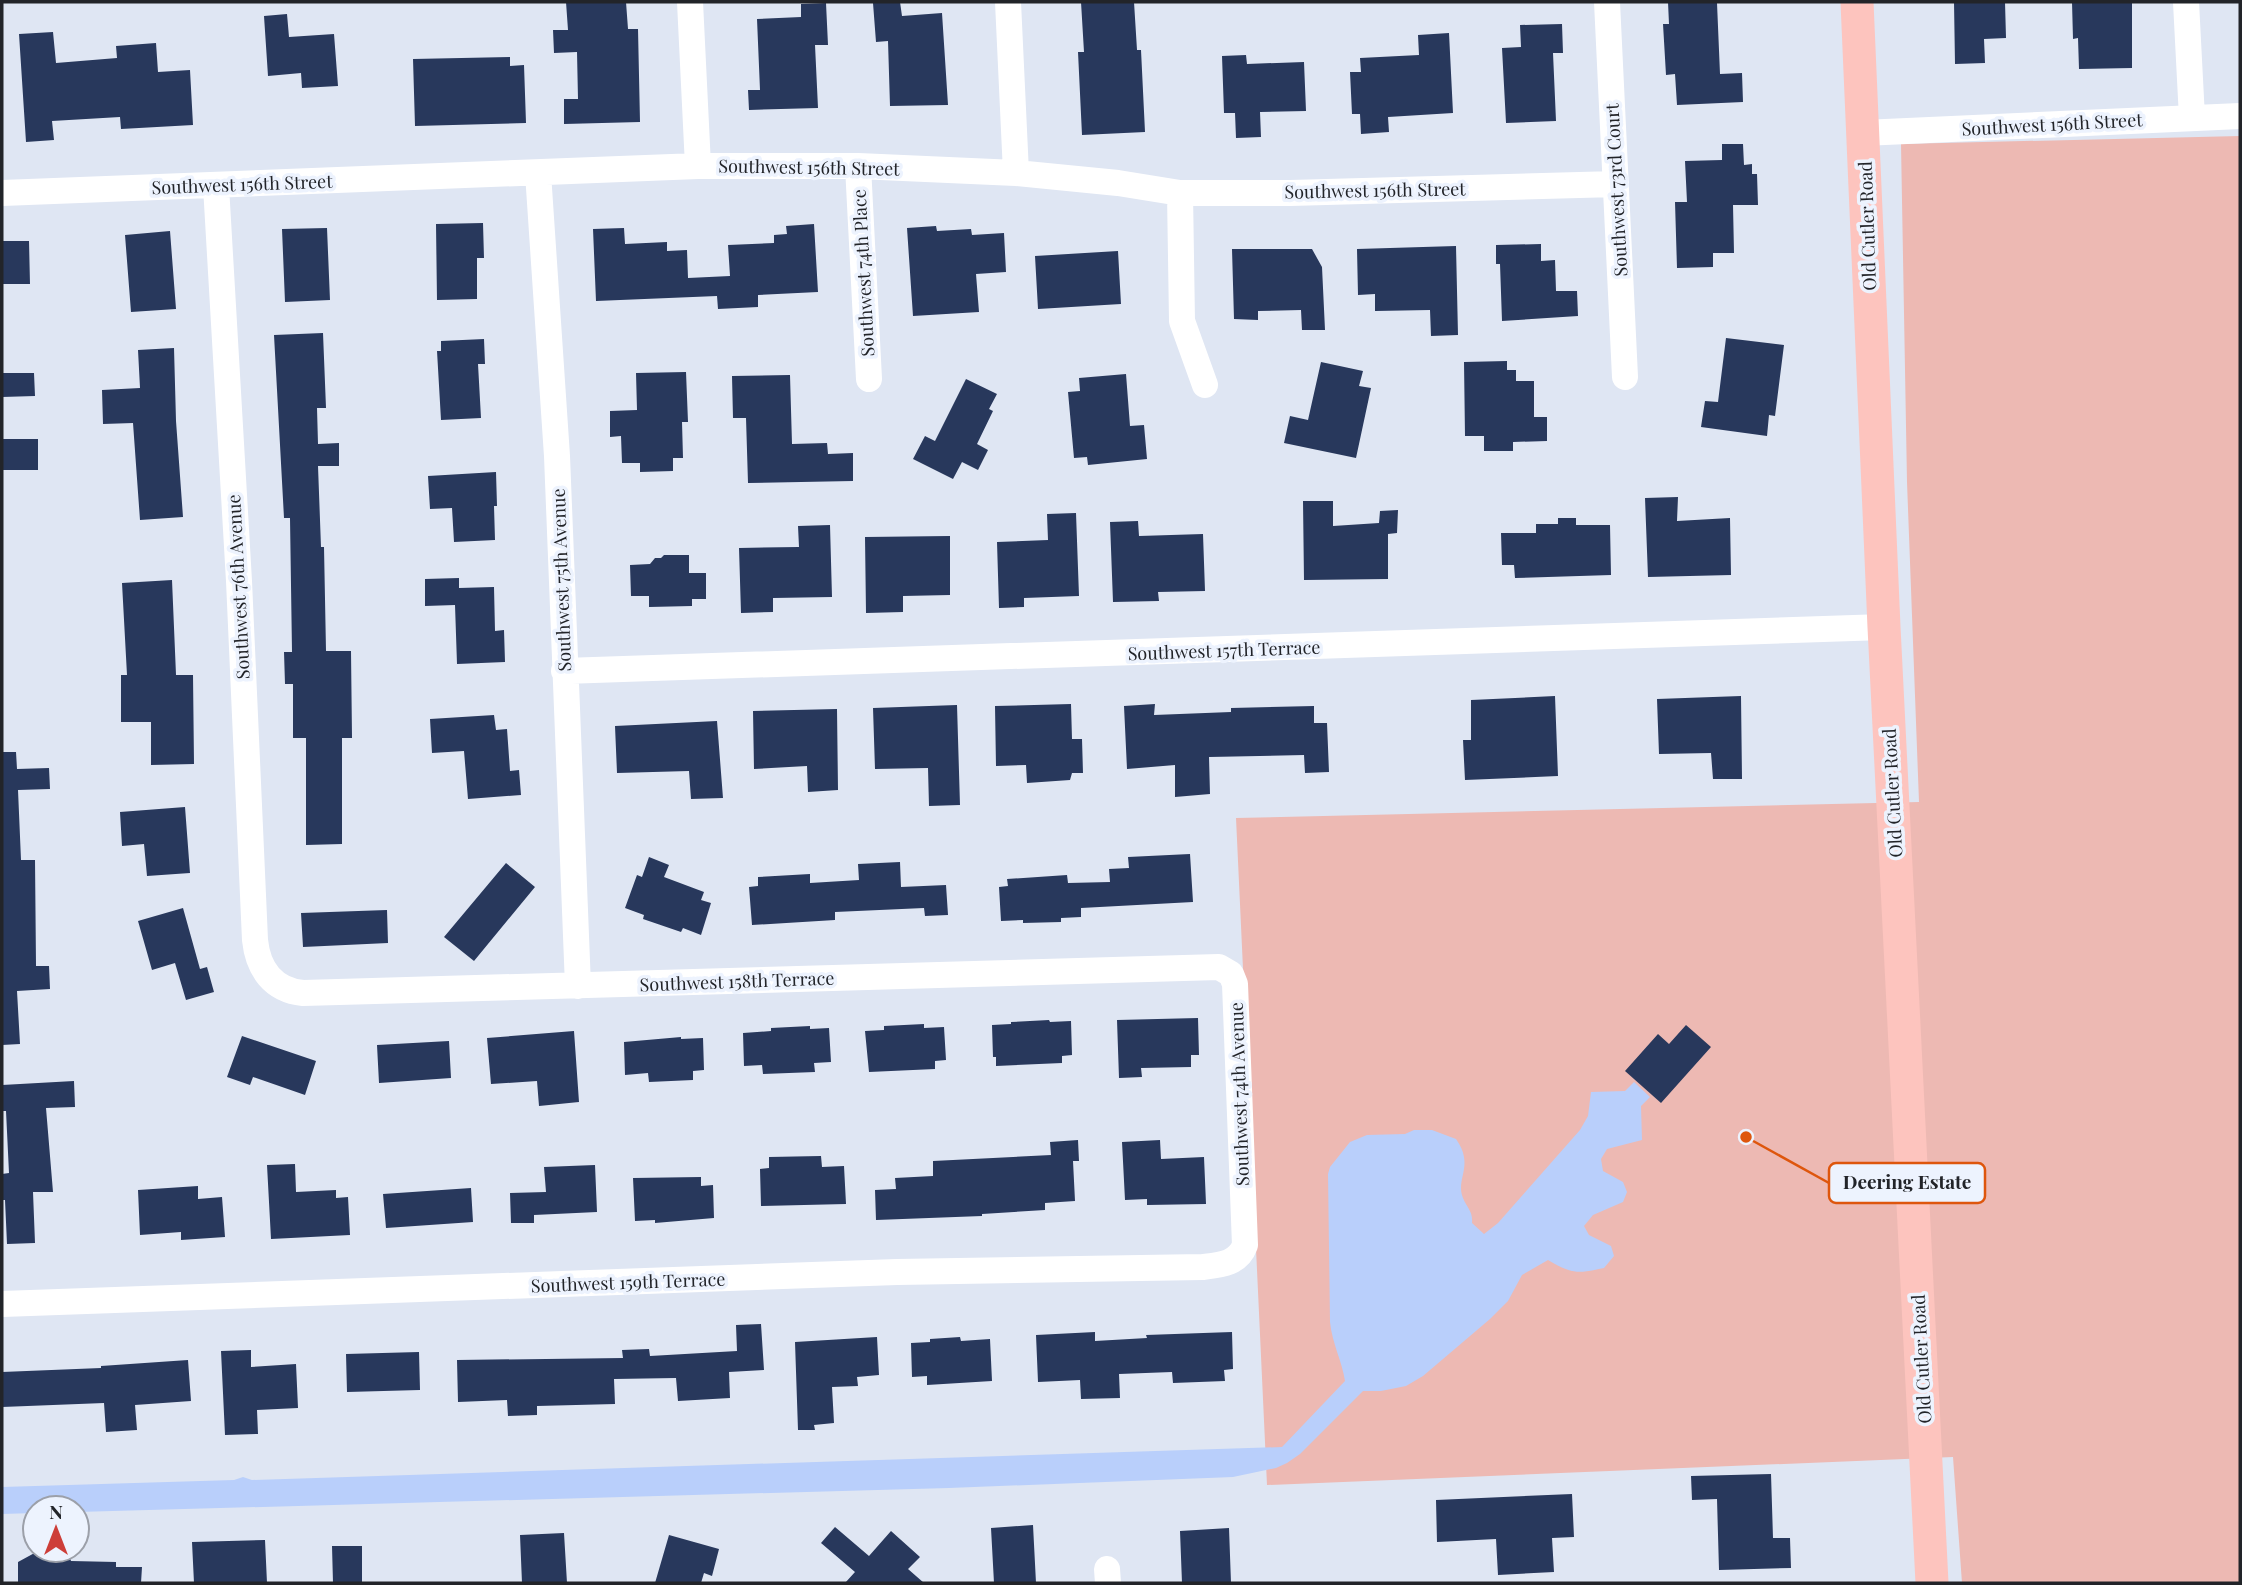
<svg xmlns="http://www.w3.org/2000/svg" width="2242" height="1585" font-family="'Playfair Display',serif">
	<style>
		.green { fill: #edb9b3 }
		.water { fill: #b9cffb }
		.building { fill: #28385c }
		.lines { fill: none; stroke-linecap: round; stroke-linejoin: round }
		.minor { stroke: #fff; stroke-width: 26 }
		.major { stroke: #fdc4be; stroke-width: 33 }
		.labels { text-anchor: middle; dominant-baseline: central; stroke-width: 7; stroke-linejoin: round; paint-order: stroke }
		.street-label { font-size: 18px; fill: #222429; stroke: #edf3fe }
		.leader { fill: none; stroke: #de560d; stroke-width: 2.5 }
		.callout-dot { fill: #de560d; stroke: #edf3fe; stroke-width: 2.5 }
		.callout { fill: #edf3fe; stroke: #de560d; stroke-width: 2.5 }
		.callout-label { font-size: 19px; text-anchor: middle; font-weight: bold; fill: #222429 }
	</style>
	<rect width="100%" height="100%" fill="#dfe6f3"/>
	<path class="green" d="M2240 136V1583H1962L1953 1457 1267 1485 1236 818 1919 802 1907 482 1901 144Z"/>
	<path class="water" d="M1634 1082 1650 1097 1641 1106 1642 1140 1607 1149 1601 1159 1603 1171 1623 1182 1627 1192 1623 1202 1593 1215 1584 1226 1589 1235 1611 1246 1614 1256 1604 1268C1577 1274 1572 1274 1548 1260L1522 1275 1508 1301 1490 1319 1423 1376 1406 1386 1381 1391H1363L1300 1454 1287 1463 1276 1468 1233 1477 949 1488 77 1512V1508H35V1513L2 1514V1487L234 1480 243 1477 252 1480 1282 1447 1345 1381C1342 1361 1332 1343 1330 1322L1328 1174 1330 1167 1350 1142 1367 1135 1405 1134 1414 1130H1432L1456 1139C1475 1166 1455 1178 1463 1198 1467 1208 1473 1211 1472 1223L1484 1234 1498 1223 1580 1130 1588 1116 1591 1092 1625 1091Z"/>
	<path class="building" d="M566 2H626L628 29H638L640 122 564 124V99H578L577 52 554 53 553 30H568Z
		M900 2 902 16 942 13 948 105 890 106 888 41 876 42 873 3Z
		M1081 2H1134L1137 50H1141L1145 132 1082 135 1078 52H1084Z
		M1668 2 1717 3 1720 74 1742 73 1743 102 1677 105 1675 74 1666 75 1663 24H1669Z
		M1954 2H2005L2006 38 1984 39 1985 63 1955 64Z
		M2072 2H2132V68L2079 69 2078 38 2073 39Z
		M826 3 828 45H815L818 108 749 110 748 90H760L757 19 801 17V4Z
		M287 14 289 37 334 34 338 86 302 88 301 73 268 76 264 16Z
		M1562 24 1563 53H1553L1556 121 1506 123 1502 48 1521 47 1520 25Z
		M53 32 56 63 117 58 116 46 156 43 158 72 190 70 193 125 121 129 120 117 52 121 54 140 26 142 19 34Z
		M1449 33 1453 113 1388 117 1389 132 1361 134 1360 114H1352L1350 72H1361L1360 58 1419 55 1418 35Z
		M1246 55 1247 64 1304 62 1306 111 1260 112 1261 137 1236 138 1235 113H1224L1222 56Z
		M510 57V66L524 65 526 123 415 126 413 59Z
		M1722 144H1743L1744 165 1752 164V174H1757L1758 205H1733L1734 253H1713V267L1677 268 1675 202H1687L1685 161 1722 160Z
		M483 223 484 258H477V299L437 300 436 224Z
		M814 224 818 292 758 295V307L718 309 717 296 596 301 593 229 624 228 625 244 667 242V251L687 250 688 278 730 276 728 245 774 243V235L787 234 786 226Z
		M936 226 937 231 971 229 972 235 1004 233 1006 272 976 274 979 312 913 316 907 228Z
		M327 228 330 300 285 302 282 229Z
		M170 231 176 309 131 312 125 235Z
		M2 241H29L30 284H2Z
		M1541 244V261L1555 260 1556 291H1577L1578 316 1502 321 1500 264H1496V245Z
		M1456 246 1458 335 1431 336 1430 310 1375 311V294L1358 295 1357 249Z
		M1232 249H1312L1322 267 1325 330H1302L1301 310 1258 311V320L1234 319Z
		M1118 251 1121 304 1038 309 1035 256Z
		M323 333 326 408H317L318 444 339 443V466H318L321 547H324L326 651H351L352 738H342V844L306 845V738H293V684H285L284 652H292L290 518H284L274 335Z
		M1726 338 1784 345 1775 416 1769 415 1767 436 1701 427 1705 401 1718 402Z
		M484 339 485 364H478L481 418 441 420 437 351H441V341Z
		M174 348 176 421 183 517 140 520 133 423 103 424 102 390 140 388 138 350Z
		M1507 361V370H1516V381H1534V417H1547V441L1513 442V451H1484V436H1465L1464 362Z
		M1321 362 1363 371 1359 386 1371 388 1356 458 1284 443 1290 416 1308 420Z
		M686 372 688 422H682L683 458H673V471L640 472V463H622L621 436 610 437V411L637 410 636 373Z
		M2 373H34L35 396 2 397Z
		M1126 374 1130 426 1144 425 1147 459 1088 465 1087 457 1074 458 1068 392 1080 391 1079 378Z
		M790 375 792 444 827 443 828 454 853 453V481L748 483 746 418H733L732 376Z
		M966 379 997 394 989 409 993 411 977 444 988 450 978 470 962 462 953 479 913 459 925 436 935 441Z
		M2 439H38V470H2Z
		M496 472 497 506H494L495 540 454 542 452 508 430 509 428 476Z
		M1678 497 1677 521 1730 518 1731 575 1648 577 1645 498Z
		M1303 501H1333V526L1379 523 1380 511 1398 510 1397 533 1388 534V579L1304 580Z
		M1076 513 1079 596 1024 598V607L999 608 997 542 1048 540 1047 514Z
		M1558 518H1576V525H1610L1611 575 1515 578 1514 565H1502L1501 533H1536V524H1558Z
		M1138 521 1139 536 1203 534 1205 591 1158 592 1159 601 1113 602 1110 522Z
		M830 525 832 597 773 598V612L741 613 739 548 799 547 798 526Z
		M950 536V595L903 596V612L866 613 865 537Z
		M664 555H689V573H706V599H692V606L649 607V596H631L630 565 650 564 655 558H661Z
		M459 578V588L494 587 495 631 504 630 505 662 457 664 455 605 425 606V579Z
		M172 580 176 675H193L194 764 151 765V722H121V675H127L122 583Z
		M1555 696 1558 776 1465 780 1463 740H1471V700Z
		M1741 696 1742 779H1713L1711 753 1659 754 1657 699Z
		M1071 704 1072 739H1082L1083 773H1072L1070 780 1027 783 1026 765 996 766 995 706Z
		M1155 704 1154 715 1231 712V708L1314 706V723H1327L1329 772 1305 773 1304 755 1209 757 1210 794 1175 797V765L1127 769 1124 706Z
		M957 705 960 805 929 806 928 768 875 769 873 708Z
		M837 709 838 790 808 792 807 766 754 769 753 711Z
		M494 715 496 730 507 729 510 771 519 770 521 795 468 799 464 751 432 753 430 719Z
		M717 721 723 798 691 799 689 771 617 773 615 726Z
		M2 752H16L17 769 49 768 50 789 18 790 21 860H35L36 966H49L50 989 17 991 20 1044 2 1045Z
		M185 807 190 873 147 876 144 844 122 846 120 812Z
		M1190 854 1193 902 1081 908V917L1061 918V922L1023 923V920L1001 921 999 887 1008 886 1007 879 1067 875 1068 883 1110 882 1109 869 1129 868 1128 857Z
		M649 857 669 865 664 877 704 892 701 900 711 903 701 935 683 928 681 932 643 919 644 915 625 908 637 875 642 877Z
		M900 862 901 887 946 885 948 915 925 916 924 908 835 912V920L752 925 749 887 758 886V877L810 874V883L859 880 858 864Z
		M506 863 535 887 474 961 444 937Z
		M183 908 200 969 207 967 214 992 186 1000 175 963 152 970 138 921Z
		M387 910 388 943 303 947 301 913Z
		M1198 1018 1199 1055H1191V1067L1141 1068 1142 1077 1119 1078 1117 1020Z
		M1049 1020 1050 1022 1071 1021 1072 1055 1062 1056V1063L996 1066V1057H993L992 1025 1011 1024V1022Z
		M924 1024V1028L944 1027 946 1060 935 1061V1069L869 1072 865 1031 884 1030V1026Z
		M1686 1025 1711 1047 1661 1103 1625 1071 1658 1034 1669 1044Z
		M810 1026V1029L829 1028 831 1062 814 1063 815 1072 763 1074 762 1065 744 1066 743 1033 771 1031V1028Z
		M574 1031 579 1102 539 1106 537 1081 491 1084 487 1038Z
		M242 1036 316 1061 305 1095 253 1077 250 1085 227 1077Z
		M681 1037V1039L703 1038 704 1070 693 1071V1080L649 1082 648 1073 625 1075 624 1042Z
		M449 1041 451 1078 379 1083 377 1045Z
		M74 1081 75 1107 46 1108 53 1192H33L35 1243 7 1244 5 1200H2V1174L9 1173 6 1111H2V1085Z
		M1078 1140 1079 1161H1073L1075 1201 1045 1203V1210L982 1214V1216L876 1220 875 1190 896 1189 895 1178 933 1176V1161L1051 1155 1050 1142Z
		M1160 1140 1161 1159 1204 1157 1206 1204 1147 1205V1199L1125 1200 1122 1142Z
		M821 1156 822 1167 844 1166 846 1204 761 1206 760 1169 769 1168V1157Z
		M295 1164 296 1192 336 1190V1198L348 1197 350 1235 271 1239 267 1165Z
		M595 1165 597 1212 534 1215V1223H511L510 1193 546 1192 544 1167Z
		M701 1177V1186L713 1185 714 1218 655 1223V1220L635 1221 633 1178Z
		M198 1186V1199L222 1197 225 1237 181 1240V1232L140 1235 138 1190Z
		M471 1188 473 1222 386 1228 383 1194Z
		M761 1324 764 1370 729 1372 730 1398 678 1401 676 1378 614 1379 615 1404 537 1406V1415L508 1416 507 1400 458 1402 457 1360 623 1358 622 1350 649 1349 650 1356 737 1351 736 1325Z
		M1095 1332V1341L1147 1338 1146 1335 1232 1332 1233 1369 1224 1370 1225 1381 1173 1383 1172 1372 1119 1374 1120 1398 1081 1399 1080 1380 1038 1382 1036 1335Z
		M877 1337 879 1375 857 1377 858 1386 832 1387 834 1423 814 1425 815 1430H798L795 1342Z
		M960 1337 961 1341 990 1339 992 1381 927 1385V1376L912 1377 911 1343 930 1342V1339Z
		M251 1350V1367L296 1364 298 1408 257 1410 258 1434 225 1435 221 1351Z
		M419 1352 420 1390 347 1392 346 1354Z
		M188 1360 191 1401 135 1405 137 1430 106 1432 104 1403 2 1407V1372L101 1368V1366Z
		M1771 1474 1773 1538H1790L1791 1568 1719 1570 1717 1499 1692 1500 1691 1476Z
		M1572 1494 1574 1537 1552 1538 1554 1572 1498 1575 1496 1539 1437 1542 1436 1500Z
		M1033 1525 1036 1583H994L991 1528Z
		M835 1527 869 1556 891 1531 920 1557 908 1569 924 1583H845L855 1572 821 1543Z
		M1229 1528 1231 1583H1182L1180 1531Z
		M564 1533 567 1583H522L520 1535Z
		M669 1535 719 1549 712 1576 704 1573 701 1583H655Z
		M265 1540 267 1583H194L192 1542Z
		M332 1546H362V1583H333Z
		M40 1550H67L71 1561 116 1562V1567H142L141 1583H18V1562Z"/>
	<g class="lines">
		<path class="minor" d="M690 2 698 166
			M1008 2 1016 173
			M1607 2 1625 377
			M2186 2 2192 118
			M1863 133 2240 116
			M858 166 869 379
			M538 173 557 456 578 986
			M2 193 698 166H858L1016 173 1118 183 1180 193H1290L1616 184
			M1180 193 1182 321 1205 385
			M564 671 1884 627
			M2 1304 897 1272 1203 1267C1220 1265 1238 1264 1245 1245L1235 984 1231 974 1219 967 303 993C273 990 258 969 255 940L239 581 216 186
			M1107 1569 1108 1583"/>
		<path class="major" d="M1857 2 1884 627 1932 1583"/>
	</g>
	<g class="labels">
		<g class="street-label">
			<text transform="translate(2052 124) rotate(-3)">Southwest 156th Street</text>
			<text transform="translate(809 167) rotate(1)">Southwest 156th Street</text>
			<text transform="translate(242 184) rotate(-2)">Southwest 156th Street</text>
			<text transform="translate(1375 190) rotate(-1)">Southwest 156th Street</text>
			<text transform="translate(1616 190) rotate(-93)">Southwest 73rd Court</text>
			<text transform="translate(1867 226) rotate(-92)">Old Cutler Road</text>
			<text transform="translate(863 273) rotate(-93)">Southwest 74th Place</text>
			<text transform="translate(561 580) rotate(-92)">Southwest 75th Avenue</text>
			<text transform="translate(238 587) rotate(-93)">Southwest 76th Avenue</text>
			<text transform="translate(1224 650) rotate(-2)">Southwest 157th Terrace</text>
			<text transform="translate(1892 793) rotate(-93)">Old Cutler Road</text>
			<text transform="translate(737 981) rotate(-2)">Southwest 158th Terrace</text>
			<text transform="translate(1239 1094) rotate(-92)">Southwest 74th Avenue</text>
			<text transform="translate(628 1282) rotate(-2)">Southwest 159th Terrace</text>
			<text transform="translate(1921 1359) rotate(-93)">Old Cutler Road</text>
		</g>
	</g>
	<path class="leader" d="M1746 1137L1829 1183"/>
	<circle class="callout-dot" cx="1746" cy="1137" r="7"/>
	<rect class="callout" x="1829" y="1163" width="156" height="40" rx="7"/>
	<g class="callout-label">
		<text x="1907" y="1189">Deering Estate</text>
	</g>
	<rect width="2242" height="1585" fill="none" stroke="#222429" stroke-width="7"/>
	<g transform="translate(56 1529)"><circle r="33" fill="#edf3fe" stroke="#9ca0a9" stroke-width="2"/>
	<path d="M0-5L12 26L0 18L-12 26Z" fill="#cd3e39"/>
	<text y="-10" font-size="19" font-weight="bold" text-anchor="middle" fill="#222429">N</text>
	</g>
</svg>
